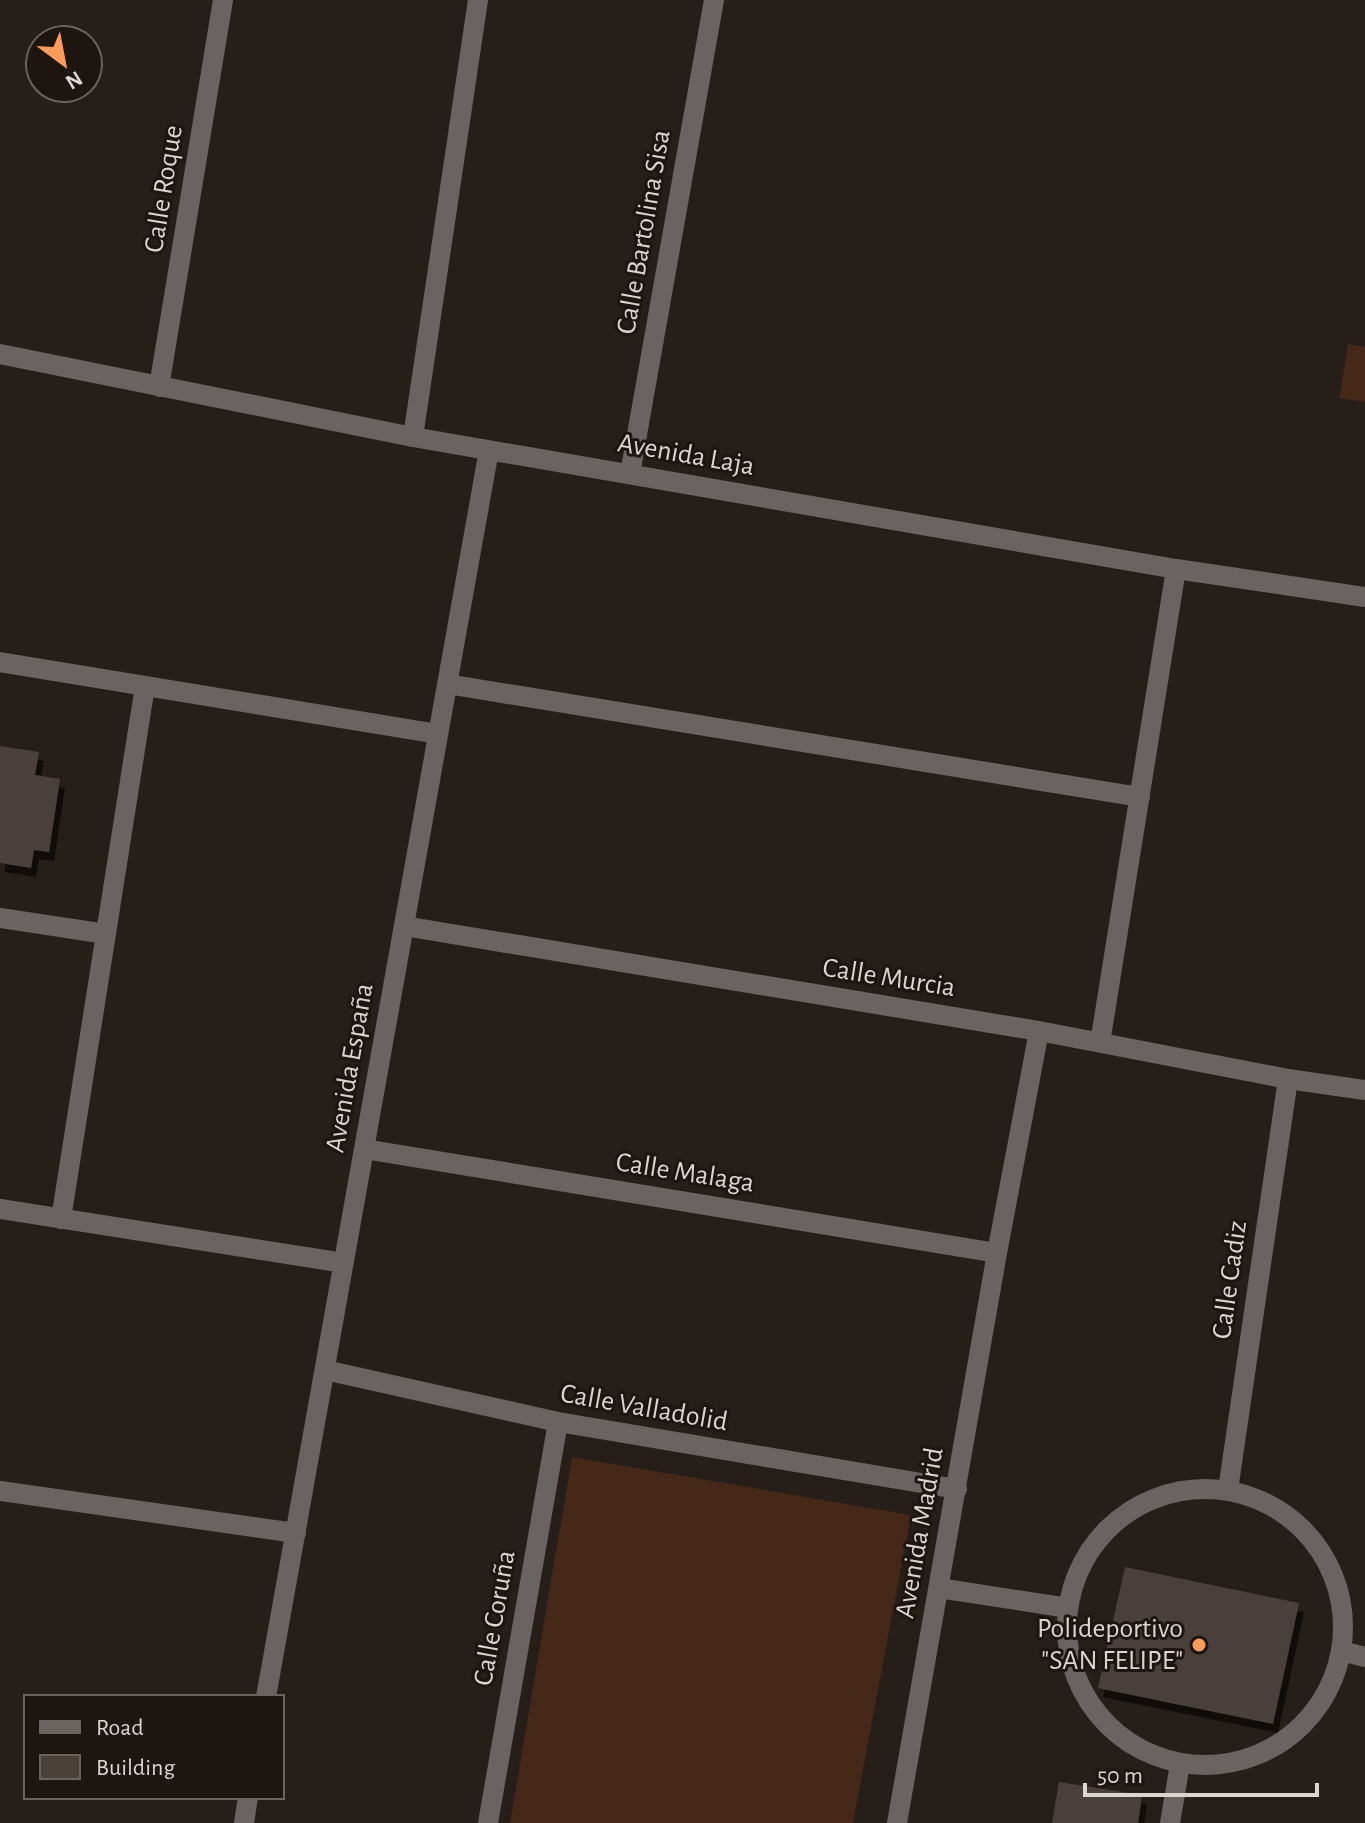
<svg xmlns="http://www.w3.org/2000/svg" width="1365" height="1823" font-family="'Alegreya Sans',sans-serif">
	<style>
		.grass { fill: #452817 }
		.building { fill: #4a403a; filter: url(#shadow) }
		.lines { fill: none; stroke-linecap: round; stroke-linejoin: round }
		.minor { stroke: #696461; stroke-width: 20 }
		.poi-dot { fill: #ff9b5a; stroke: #1d1510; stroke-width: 3 }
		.labels { text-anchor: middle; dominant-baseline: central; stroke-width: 6; stroke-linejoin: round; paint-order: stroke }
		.street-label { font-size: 28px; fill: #dbd5d1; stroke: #1d1510 }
		.poi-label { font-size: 28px; fill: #dbd5d1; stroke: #1d1510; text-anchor: end }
	</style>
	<defs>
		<filter id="shadow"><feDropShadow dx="5" dy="9" stdDeviation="0" flood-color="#0009"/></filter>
	</defs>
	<rect width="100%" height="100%" fill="#261e19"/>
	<path class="grass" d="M1348 344 1365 347V402L1339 398Z
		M572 1457 911 1515 853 1823H510Z"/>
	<path class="building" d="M0 746 39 752 35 775 60 779 49 852 34 850 31 868 0 863Z
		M1125 1567 1299 1603 1273 1724 1098 1688Z
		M1059 1782 1142 1795 1138 1823H1052Z"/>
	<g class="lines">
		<path class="minor" d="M0 354 413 437 1176 569 1365 597
			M159 387 223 0
			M413 437 478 0
			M630 474 714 0
			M0 662 438 734
			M447 684 1140 797
			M0 918 106 934
			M404 926 1039 1031 1288 1079 1365 1090
			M1100 1043 1176 569
			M364 1149 997 1253
			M0 1209 344 1263
			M61 1219 145 686
			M325 1370 558 1422 957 1489
			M1067 1627a138 138 0 1 1 276 0a138 138 0 1 1-276 0Z
			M1228 1490 1288 1079
			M0 1491 296 1533
			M939 1588 1068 1608
			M1342 1651 1365 1657
			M266 1697 489 450
			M244 1823 248 1797
			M488 1823 558 1422
			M897 1823 997 1253 1039 1031
			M1170 1823 1180 1764"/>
	</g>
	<circle class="poi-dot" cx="1199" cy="1645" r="8"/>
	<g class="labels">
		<g class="street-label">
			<text transform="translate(164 189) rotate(-81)">Calle Roque</text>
			<text transform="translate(644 232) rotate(-80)">Calle Bartolina Sisa</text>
			<text transform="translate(686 455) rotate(10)">Avenida Laja</text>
			<text transform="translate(889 978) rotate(9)">Calle Murcia</text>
			<text transform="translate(350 1068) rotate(-80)">Avenida España</text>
			<text transform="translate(685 1173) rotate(9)">Calle Malaga</text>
			<text transform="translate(1230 1280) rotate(-82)">Calle Cadiz</text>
			<text transform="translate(644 1408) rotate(10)">Calle Valladolid</text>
			<text transform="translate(920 1533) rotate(-80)">Avenida Madrid</text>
			<text transform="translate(495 1618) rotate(-80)">Calle Coruña</text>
		</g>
		<g class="poi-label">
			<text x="1183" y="1629">Polideportivo<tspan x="1183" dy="32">"SAN FELIPE"</tspan></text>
		</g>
	</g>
	<rect x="24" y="1695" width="260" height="104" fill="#1d1510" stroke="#69625d" stroke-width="2"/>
	<rect x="40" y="1721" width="40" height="12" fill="#696461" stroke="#69625d" stroke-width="2"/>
	<text x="96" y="1735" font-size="24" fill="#dbd5d1">Road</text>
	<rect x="40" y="1755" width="40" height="24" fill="#4a403a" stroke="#69625d" stroke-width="2"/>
	<text x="96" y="1775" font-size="24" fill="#dbd5d1">Building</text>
	<g transform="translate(64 64) rotate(148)"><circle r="38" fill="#1d1510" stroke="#69625d" stroke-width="2"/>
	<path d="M0-6L14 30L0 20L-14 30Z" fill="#ff9b5a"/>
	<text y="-12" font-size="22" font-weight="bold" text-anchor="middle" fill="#dbd5d1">N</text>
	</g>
	<path d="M1085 1783v12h232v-12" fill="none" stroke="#dbd5d1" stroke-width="4"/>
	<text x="1097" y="1783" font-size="24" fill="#dbd5d1" stroke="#1d1510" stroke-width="6" paint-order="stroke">50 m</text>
</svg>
